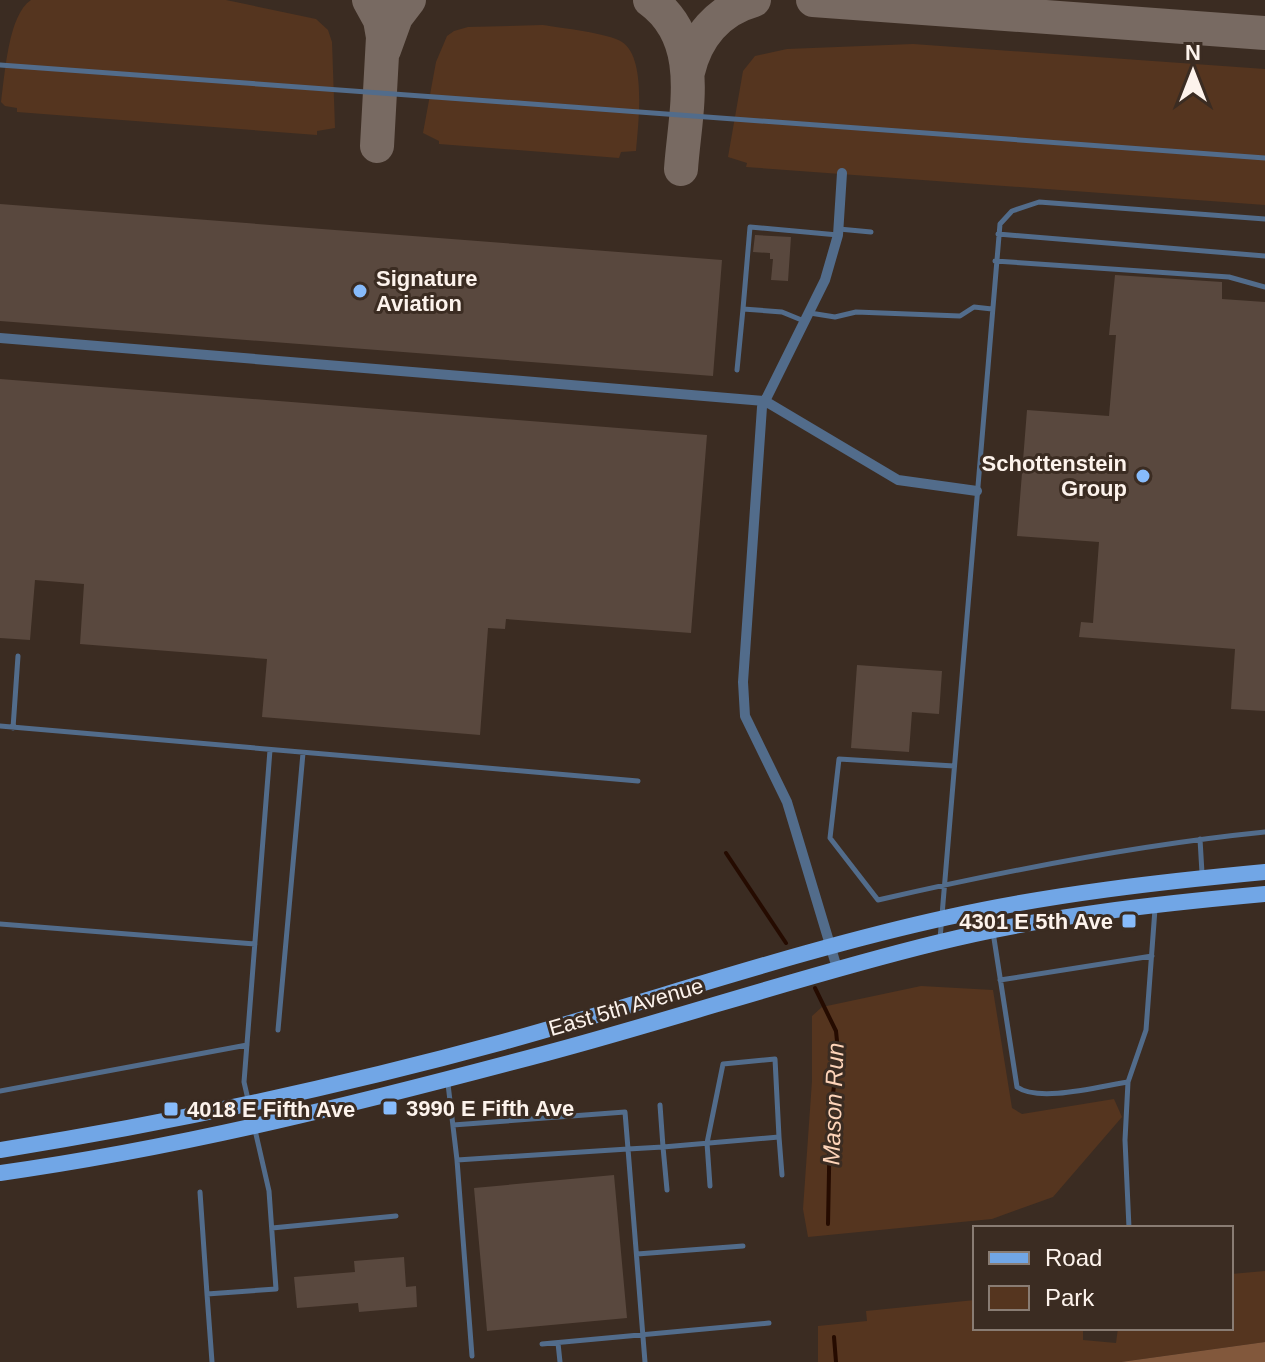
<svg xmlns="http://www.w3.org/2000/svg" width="1265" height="1362" font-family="Arial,sans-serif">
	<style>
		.green { fill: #55351f }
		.forest { fill: #82583c }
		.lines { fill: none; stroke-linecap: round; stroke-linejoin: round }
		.stream { stroke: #250b00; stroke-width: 4 }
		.taxiway { stroke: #786a62; stroke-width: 34 }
		.building { fill: #59483e }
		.service { stroke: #526c8b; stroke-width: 5 }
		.minor { stroke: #526c8b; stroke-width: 10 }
		.primary { stroke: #71a6e6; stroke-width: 16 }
		.poi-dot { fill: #87bbfb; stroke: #3b2c22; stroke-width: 3 }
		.labels { text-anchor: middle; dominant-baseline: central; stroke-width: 6; stroke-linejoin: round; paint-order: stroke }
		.poi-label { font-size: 22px; font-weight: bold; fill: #fdf3ec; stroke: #3b2c22; text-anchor: start }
		.street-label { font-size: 22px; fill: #fdf3ec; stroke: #3b2c22 }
		.water-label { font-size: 24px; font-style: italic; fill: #fed4b9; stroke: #3b2c22 }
	</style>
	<rect width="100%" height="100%" fill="#3b2c22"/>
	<path class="green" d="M31 0H226L316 19 328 30 332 42 335 128 317 131V135L17 112V108L5 106 1 102C5 75 8 15 31 0Z
		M543 25C561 28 608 33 622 42 647 58 638 125 636 151L621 152 619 158 439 144V141L423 133 436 62 447 36 454 31 468 27Z
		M913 44 1265 69V205L746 167 747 163 728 157 743 71 755 56 787 49Z
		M921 986 993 990 1012 1108 1022 1114 1114 1099 1122 1117 1053 1197 992 1219 808 1237 803 1209 812 1081V1016L822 1007Z
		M1265 1271V1342L1121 1362H818V1326L867 1321 866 1311 975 1300V1328H1090L1083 1329V1340L1116 1343 1118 1328H1231V1274Z"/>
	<path class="forest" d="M1265 1342V1362H1121Z"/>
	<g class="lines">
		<path class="stream" d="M726 853 786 943
			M815 988 836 1031 838 1051 830 1120 828 1224
			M834 1337 836 1362"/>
		<path class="taxiway" d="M369 0 380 20 383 37 377 146
			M650 0C705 40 685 111 681 169
			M813 0 1265 33
			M384 50 396 17 409 0
			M688 72C696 37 718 10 754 0"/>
	</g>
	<path class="building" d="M0 204 722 260 713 376 0 321Z
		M755 235 791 237 788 281 771 280 773 259H770V253L753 252Z
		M1115 275 1222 282V299L1265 302V711L1231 709 1235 649 1079 637 1081 622 1093 623 1099 542 1017 536 1027 410 1109 416 1116 335H1109Z
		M0 379 707 435 691 633 506 619 505 629 488 628 480 735 262 717 267 659 80 644 84 584 35 580 30 640 0 638Z
		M857 665 942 671 939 714 912 712 909 752 851 748Z
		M614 1175 627 1318 487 1331 474 1188Z
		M404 1257 406 1287 416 1286 417 1307 359 1312 358 1303 297 1308 294 1277 355 1272 354 1261Z"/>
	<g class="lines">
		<path class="service" d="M0 65 1265 158
			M839 229 871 232
			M998 234 1265 256
			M995 261 1229 277 1265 287
			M743 309 750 227 838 235
			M810 313 835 317 856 312 960 316 974 307 992 309
			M737 370 743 309 782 312 804 321
			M0 726 638 781
			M13 728 18 656
			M954 766 839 759 830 838 878 900C1004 871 1136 845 1265 832
			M1200 839 1202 873
			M0 924 255 944
			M993 932 1017 1087C1039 1103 1101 1086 1128 1082L1146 1030 1155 909
			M940 939 1000 224 1012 211 1039 202 1265 219
			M1000 980 1152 956
			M278 1030 303 753
			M1128 1082 1125 1140 1129 1228
			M448 1084 457 1160 472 1356
			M0 1091 247 1045
			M453 1125 625 1112 628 1149 457 1160
			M710 1186 707 1143 723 1064 775 1059 779 1137
			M667 1190 663 1147 779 1137 782 1175
			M200 1192 207 1294
			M272 1228 396 1216
			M637 1254 743 1246
			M558 1343 560 1362
			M542 1344 769 1323
			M212 1362 207 1294 276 1289 269 1191 244 1082 270 750
			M645 1362 628 1149 663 1147 660 1105"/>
		<path class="minor" d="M0 338 765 401 898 480 977 491
			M837 968 787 802 745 716 743 682 762 407 825 280 838 235 842 173"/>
		<path class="primary" d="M0 1150C169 1123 338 1087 503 1042 652 1001 798 950 949 917 1053 894 1159 882 1265 872
			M0 1173C185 1147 367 1101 547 1053 678 1018 805 975 936 943 1044 916 1155 904 1265 894"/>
	</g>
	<g class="poi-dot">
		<circle cx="360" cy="291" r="8"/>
		<circle cx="1143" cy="476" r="8"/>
		<rect x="1121" y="913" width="16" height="16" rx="4"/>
		<rect x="382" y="1100" width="16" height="16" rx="4"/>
		<rect x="163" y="1101" width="16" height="16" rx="4"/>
	</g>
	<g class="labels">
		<g class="poi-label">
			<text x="376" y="278">Signature<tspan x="376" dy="25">Aviation</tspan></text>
			<text x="1127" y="463" text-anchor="end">Schottenstein<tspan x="1127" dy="25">Group</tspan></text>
			<text x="1113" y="921" text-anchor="end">4301 E 5th Ave</text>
			<text x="406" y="1108">3990 E Fifth Ave</text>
			<text x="187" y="1109">4018 E Fifth Ave</text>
		</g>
		<g class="street-label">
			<text transform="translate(626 1007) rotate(-16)">East 5th Avenue</text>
		</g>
		<g class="water-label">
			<text transform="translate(833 1104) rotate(-88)">Mason Run</text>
		</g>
	</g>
	<rect x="973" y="1226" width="260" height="104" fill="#3b2c22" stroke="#897c73" stroke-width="2"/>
	<rect x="989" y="1252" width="40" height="12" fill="#71a6e6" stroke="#897c73" stroke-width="2"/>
	<text x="1045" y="1266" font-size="24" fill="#fdf3ec">Road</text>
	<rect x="989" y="1286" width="40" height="24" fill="#55351f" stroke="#897c73" stroke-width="2"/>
	<text x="1045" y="1306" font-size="24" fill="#fdf3ec">Park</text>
	<g transform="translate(1193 72)" stroke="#3b2c22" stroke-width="6" paint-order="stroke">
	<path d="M0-6L14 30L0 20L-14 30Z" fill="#fdf3ec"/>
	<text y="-12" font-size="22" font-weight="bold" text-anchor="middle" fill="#fdf3ec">N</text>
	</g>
</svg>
